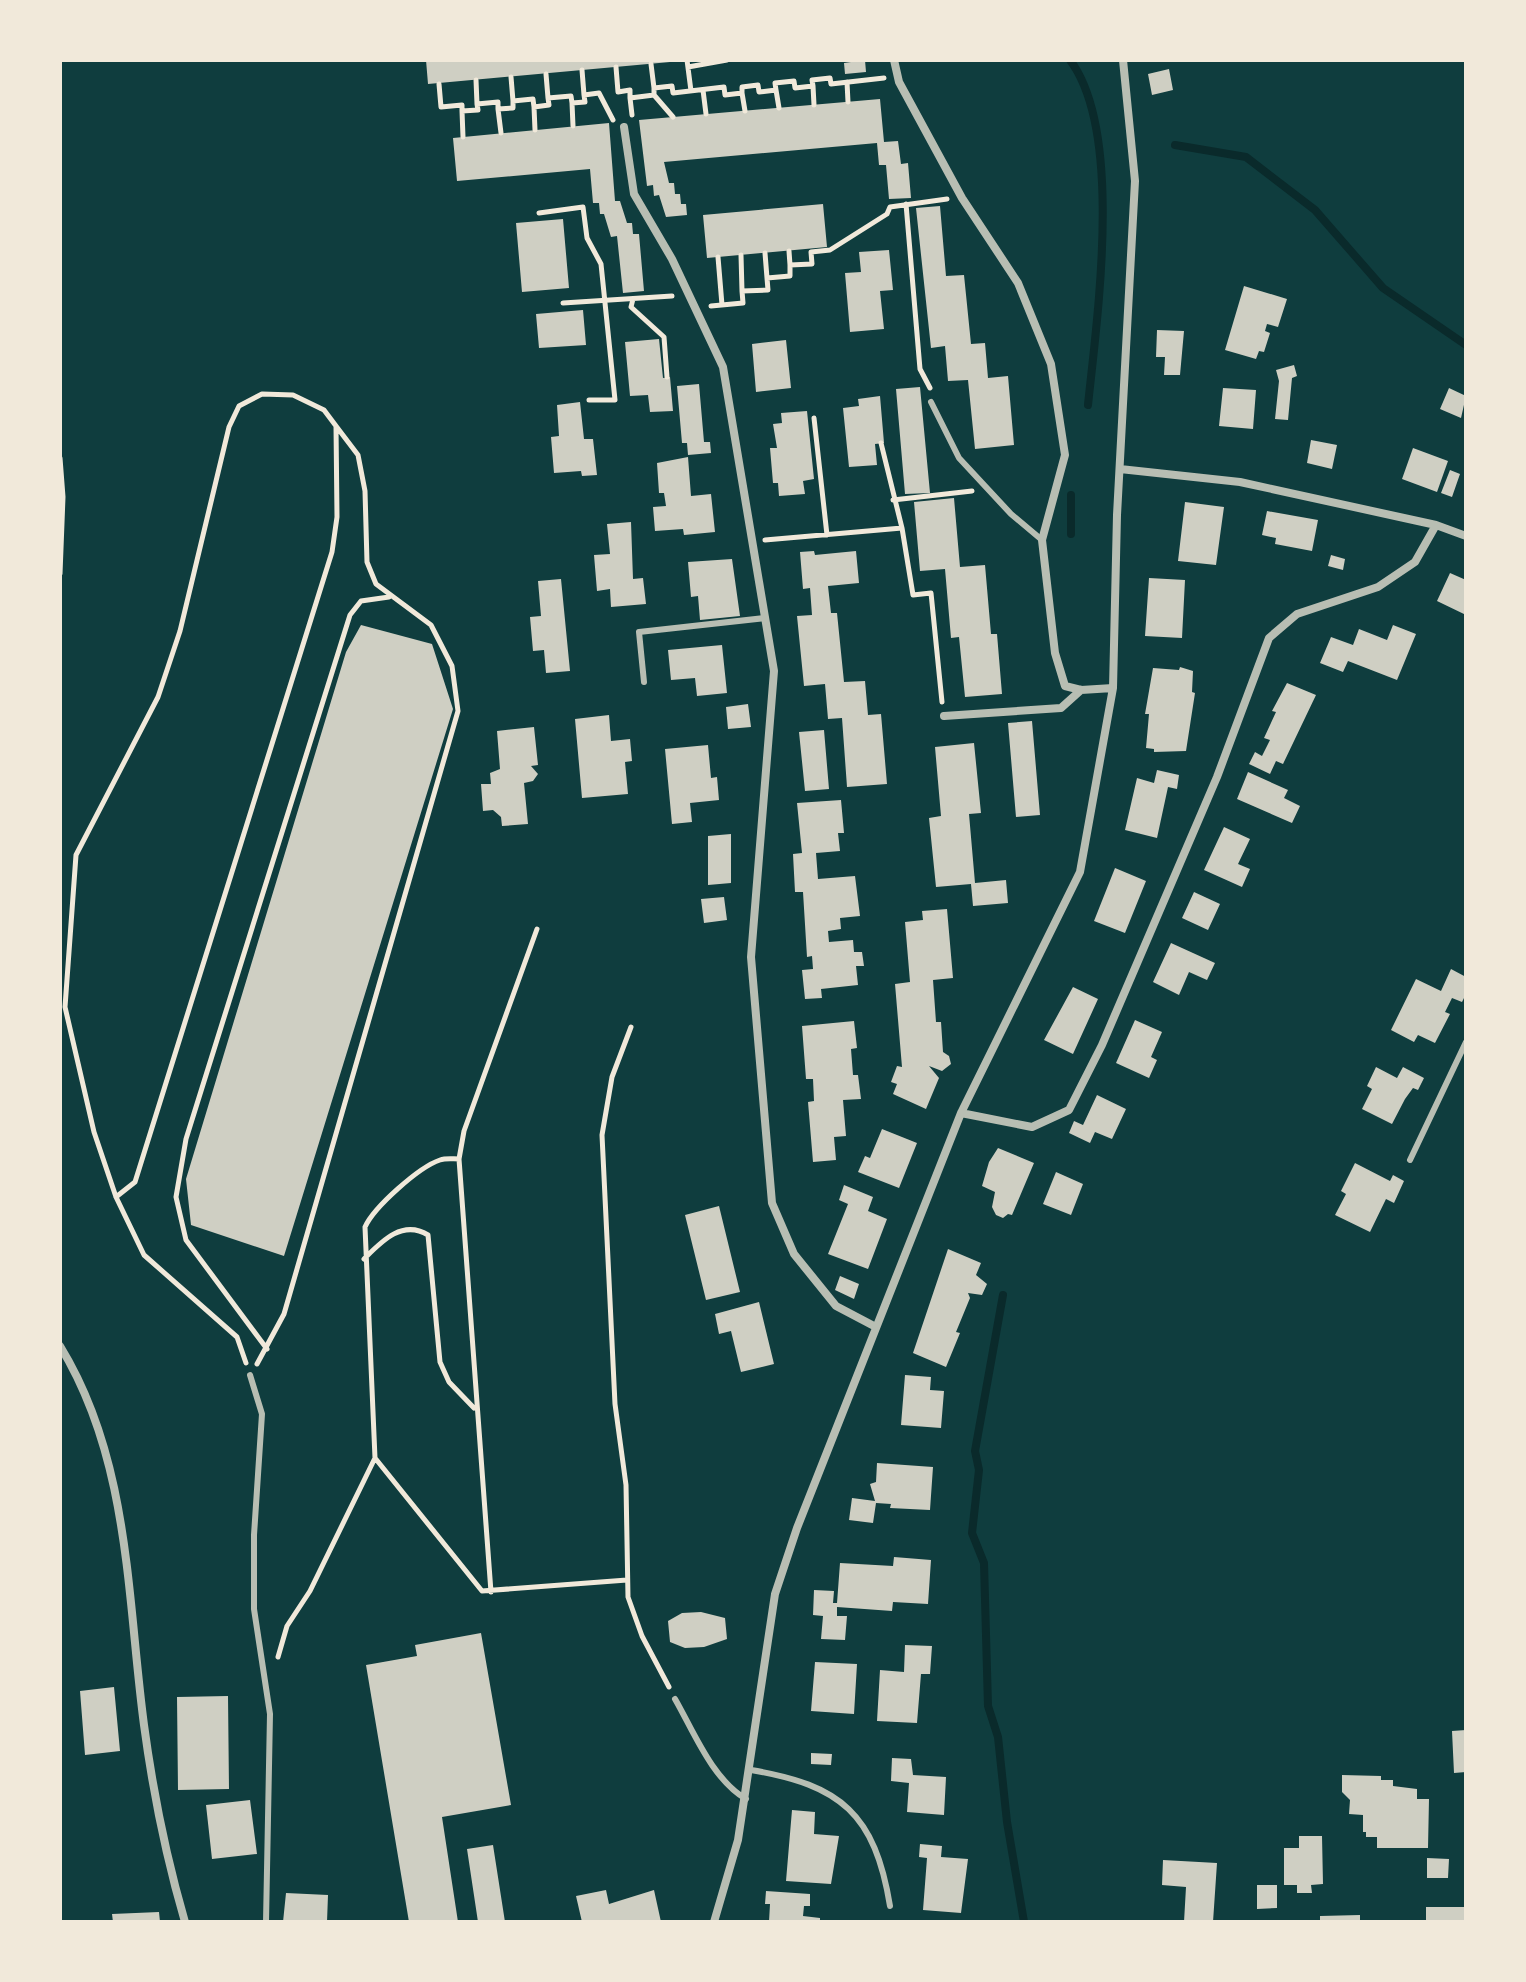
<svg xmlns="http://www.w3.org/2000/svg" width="1526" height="1982" font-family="'DM Sans',sans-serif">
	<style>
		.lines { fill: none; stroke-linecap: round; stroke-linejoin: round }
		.stream { stroke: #0a2a2b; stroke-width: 8 }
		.building { fill: #cfcfc3 }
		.path { stroke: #f1e9da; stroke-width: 5 }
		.service { stroke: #b8beb3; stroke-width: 6 }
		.minor { stroke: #b8beb3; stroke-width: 8 }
	</style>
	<rect width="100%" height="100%" fill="#0f3d3e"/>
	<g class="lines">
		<path class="stream" d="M1070 60C1124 132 1097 318 1088 405
			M1175 145 1246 157 1315 210 1383 288 1466 345
			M1071 495V534
			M1003 1295 975 1451 979 1470 972 1533 984 1563 988 1706 998 1737 1007 1822 1024 1922"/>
	</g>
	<path class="building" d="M426 60H670V62L428 84Z
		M865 60 866 72 845 74 844 63Z
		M1169 69 1173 90 1152 95 1148 74Z
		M880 99 884 142 898 141 901 164 908 163 911 198 889 199 886 165H879L877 143 664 162 669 183H674L675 194H680L681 204H686L687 215 666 217 659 195 654 196 653 185 647 186 639 120Z
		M609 123 615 201H620L627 223H632L633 234H639L644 291 623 293 617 236 611 237 604 214H600L599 203H593L590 169 457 181 453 138Z
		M823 204 827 247 707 258 703 215Z
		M940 206 946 276 964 275 971 344 985 343 988 378 1008 376 1014 445 975 449 968 380 948 381 945 346 931 348 916 208Z
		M563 219 569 288 522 292 516 223Z
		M889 250 893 290 880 291 884 329 850 332 845 273 861 272 859 252Z
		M1244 286 1287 299 1278 327 1267 324 1265 331 1270 333 1264 352 1259 351 1256 359 1225 350Z
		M583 310 586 345 539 348 536 314Z
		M1157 330 1184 331 1180 375H1164L1165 357H1156Z
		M659 339 663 378 670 377 673 411 650 412 648 395 630 396 625 342Z
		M786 340 791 388 756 392 752 344Z
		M1294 365 1297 376 1292 378 1288 420 1275 419 1279 381 1276 370Z
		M699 384 704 442H710L711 453 688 455 687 443H682L677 386Z
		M920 387 930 493 905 494 896 389Z
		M1223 388 1256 390 1253 429 1219 426Z
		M1449 388 1466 396 1461 418 1440 409Z
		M880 396 884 443 875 444 877 465 849 467 843 408 859 406 858 399Z
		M580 402 584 439H593L597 475 582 476 581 471 554 473 551 437 559 436 557 405Z
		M807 411 814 479 803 481 805 494 779 496 778 483H773L770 448H777L773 424 782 423 781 413Z
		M1311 440 1337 445 1332 469 1307 463Z
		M1413 448 1448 461 1437 492 1402 479Z
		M688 457 691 496 711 494 715 532 684 535 683 529 655 531 653 507 666 506 664 493H659L657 463Z
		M1450 470 1460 474 1452 497 1441 493Z
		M954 498 960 567 985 565 991 634H997L1002 694 965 697 959 637 951 638 945 569 920 571 914 502Z
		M1185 502 1224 507 1216 565 1178 561Z
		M1267 511 1318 520 1312 551 1275 544 1276 538 1262 535Z
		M631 522 633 579 643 578 646 604 611 607 610 589 597 591 594 555 610 554 607 524Z
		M814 551 815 555 856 551 859 583 828 586 831 613H837L844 682 865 681 868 715 881 714 887 784 847 787 842 718 828 719 825 684 804 686 797 616 812 615 810 588 803 589 800 552Z
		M1331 555 1345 559 1343 570 1328 566Z
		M732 559 740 616 700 620 698 596 691 597 688 562Z
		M1450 573 1466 580V615L1437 601Z
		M1149 578 1185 580 1182 638 1145 636Z
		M561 579 570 671 546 673 544 650 533 651 530 617 541 616 538 581Z
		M361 625 432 644 453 709 284 1256 191 1225 186 1179 346 652Z
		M1393 625 1416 634 1397 680 1348 661 1343 672 1320 663 1331 637 1353 645 1359 629 1387 640Z
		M722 645 727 693 697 696 695 678 671 680 668 650Z
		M1180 667 1193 671 1192 692 1195 693 1186 751 1154 752V749L1146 748 1149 714H1145L1153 668 1179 670Z
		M1287 683 1316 695 1283 764 1276 761 1270 774 1249 764 1255 752 1262 756 1270 740 1264 738 1276 712 1272 711Z
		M748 704 751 727 728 729 726 707Z
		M609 715 611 741 630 739 632 761 625 762 628 794 582 798 575 719Z
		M1032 721 1040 815 1016 817 1008 723Z
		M534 727 538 765 531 766 538 774 533 781 524 783 528 824 502 826 501 817 493 810 483 811 481 784H491L490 773 500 769 497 731Z
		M824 730 829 789 805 791 799 732Z
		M974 743 981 813 969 814 975 883 1006 880 1008 903 973 906 971 884 936 887 929 818 941 816 935 747Z
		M708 745 711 778 717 777 719 800 690 803 692 822 672 824 665 749Z
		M1157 770 1179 775 1177 789 1168 787 1157 838 1125 830 1137 778 1154 783Z
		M1248 772 1288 790 1284 798 1300 806 1292 823 1237 799Z
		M841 800 844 833H838L840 851 816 853 818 879 855 876 860 916 840 918 841 929 828 931 829 942 853 940 854 952H862L864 966H856L858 985 821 989 822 998 805 999 802 970 813 969 812 956 807 957 803 892H795L793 854 802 853 797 803Z
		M1224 827 1250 839 1238 864 1250 869 1242 887 1204 870Z
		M731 834V883L708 885V836Z
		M1115 868 1146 881 1125 933 1094 921Z
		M1194 892 1220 904 1208 930 1182 918Z
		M724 897 727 920 704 923 701 899Z
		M947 909 953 978 933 980 936 1022H941L943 1052 949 1056 951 1064 942 1071 929 1066 939 1078 926 1109 893 1094 897 1084 891 1082 897 1066 902 1067 895 984 910 982 905 922 923 920 922 911Z
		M1171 943 1215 963 1207 980 1189 972 1179 995 1153 982Z
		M1451 969 1466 977V994L1462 1002 1452 998 1445 1012 1450 1014 1435 1043 1418 1035 1414 1042 1391 1030 1416 979 1441 991Z
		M1073 987 1098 999 1073 1054 1044 1040Z
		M1135 1020 1162 1032 1151 1057 1157 1060 1149 1078 1116 1063Z
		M854 1021 857 1048 851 1049 853 1075H858L861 1099 843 1100 846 1136 834 1137 836 1160 813 1162 808 1102 814 1101 813 1079H806L802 1026Z
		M1376 1067 1397 1078 1403 1067 1424 1078 1418 1090 1413 1088 1405 1099 1392 1124 1362 1109 1372 1089 1367 1086Z
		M1097 1095 1126 1109 1112 1139 1095 1132 1090 1143 1069 1133 1074 1121 1083 1125Z
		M882 1129 917 1143 899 1188 858 1172 865 1156 870 1158Z
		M998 1148 1034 1163 1012 1215 1008 1214 1003 1218 996 1215 992 1207 995 1192 982 1186 989 1162Z
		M1355 1163 1390 1181 1393 1175 1404 1181 1394 1203 1386 1199 1370 1232 1335 1215 1346 1194 1341 1191Z
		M1056 1172 1083 1184 1071 1215 1043 1204Z
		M844 1185 873 1197 868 1211 887 1219 868 1269 828 1254 848 1204 839 1200Z
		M719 1206 740 1292 706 1300 685 1215Z
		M948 1249 981 1263 976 1275 987 1284 982 1295 968 1293 970 1298 956 1332 960 1333 946 1367 913 1353Z
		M840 1276 859 1284 854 1299 835 1290Z
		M759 1302 774 1364 741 1372 731 1331 719 1334 715 1314Z
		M905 1375 931 1377 930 1390 944 1391 941 1428 901 1425Z
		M877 1463 933 1467 930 1510 890 1508 891 1504 876 1503 873 1523 849 1520 852 1498 875 1501 870 1484 876 1482Z
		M894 1557 931 1560 928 1604 893 1602 892 1611 837 1607V1616H847L845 1640 821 1639 823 1616 813 1615 814 1590 834 1591 833 1603H837L840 1563 893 1566Z
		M701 1612 725 1618 727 1639 704 1647 685 1648 670 1642 668 1621 682 1613Z
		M481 1633 511 1805 442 1817 458 1922H409L366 1665 417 1656 415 1645Z
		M905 1645 932 1646 930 1674H921L917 1723 877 1721 880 1670 904 1672Z
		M815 1662 857 1664 854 1714 811 1711Z
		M114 1687 120 1751 85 1755 80 1691Z
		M228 1696 229 1789 178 1790 177 1697Z
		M1466 1730V1772L1454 1773 1452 1731Z
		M811 1753 832 1754 831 1765 811 1764Z
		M892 1758 911 1759 913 1775 946 1777 944 1815 907 1812 909 1783 891 1781Z
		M1342 1775 1381 1776V1780H1393V1786L1417 1789V1799H1429L1428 1848H1377V1837H1366V1832H1363V1815L1349 1814 1350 1800 1342 1792Z
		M250 1800 257 1854 212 1859 206 1805Z
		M792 1810 815 1812 814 1834 839 1836 831 1884 786 1881Z
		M1299 1836H1322L1323 1884 1311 1885 1312 1893H1297V1885H1284V1848H1299Z
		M920 1844 942 1846 941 1857 968 1859 961 1913 923 1910 927 1858 919 1857Z
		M493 1845 505 1922H478L467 1849Z
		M1427 1858 1449 1859 1448 1878H1427Z
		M1163 1860 1217 1863 1213 1922H1184L1186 1887 1162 1885Z
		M1257 1885H1277V1908L1257 1909Z
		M606 1890 609 1904 654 1890 661 1922H582L576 1896Z
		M766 1891 810 1894V1906H804L803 1916 820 1918V1922H769L770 1904H765Z
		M286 1893 328 1895 327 1922H283Z
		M1426 1907H1466V1922H1426Z
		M159 1912 160 1922H113L112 1914Z
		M1360 1915V1922H1320V1916Z"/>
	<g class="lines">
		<path class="path" d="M687 60 691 91
			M651 64 654 88
			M616 67 618 92 630 90V98
			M688 67 727 60
			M582 70 584 95
			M546 74 548 98
			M511 77 513 101
			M476 80 477 104
			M847 82 848 102
			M439 84 441 107 462 105V111L478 110 477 104 498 102V109L513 108V101L533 99 534 107 549 105 548 98 571 96 572 103 585 102 584 95 599 93 613 120
			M813 86 814 105
			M703 90 706 114
			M776 90 779 108
			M742 93 745 111
			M654 95 673 117
			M572 103 573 126
			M534 107 535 130
			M498 109 501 133
			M462 111 463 137
			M632 115 630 98 654 95V88L672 86 673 93 724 87 725 95 742 93V87L758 85 759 92 776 90 775 83 794 81 795 88 813 86 812 80 830 78 831 84 884 78
			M906 204 920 369 930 388
			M539 213 583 207 587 238 601 264 615 400H589
			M789 251 790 265
			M765 253 767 278
			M741 255 742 291
			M718 257 722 305
			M633 299 631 307 664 337 667 377
			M563 303 672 296
			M711 306 743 303 742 291 768 290 767 278 790 276V265L812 264 811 252 830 250 887 214 890 207 947 199
			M814 418 827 535
			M881 443 902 528 913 595 931 593 942 702
			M60 458 63 497 60 574
			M893 500 972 491
			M765 540 902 528
			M631 1027 612 1077 602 1135 615 1404 626 1485 628 1597 642 1636 669 1687
			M459 1159 464 1131 537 929
			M116 1197 135 1182 332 552 337 517 336 426 324 410 293 395 262 394 239 406 229 427 180 631 158 697 76 855 65 1007 94 1132 116 1197 144 1255 237 1337 246 1363
			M364 1259C381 1242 402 1219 428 1235L440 1362 449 1382 474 1408
			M267 1349 186 1240 176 1197 186 1139 350 615 361 601 389 597
			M257 1364 284 1314 458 711 452 666 431 625 376 584 367 562 365 491 358 455 336 426
			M375 1458 365 1227C374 1207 419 1167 440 1160 446 1158 452 1159 459 1159L491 1592
			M278 1657 287 1626 310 1591 375 1458 482 1591 627 1580"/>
		<path class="service" d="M931 402 959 458 1011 514 1042 540
			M644 682 639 632 765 618
			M1410 1160 1466 1042
			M250 1375 262 1414 254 1535V1609L270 1714 266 1922
			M675 1699C694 1732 712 1779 746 1799
			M751 1770C841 1785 875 1814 890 1906"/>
		<path class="minor" d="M894 60 899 82 962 198 1018 283 1051 364 1065 455 1042 540 1055 653 1065 686 1081 690 1113 688
			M624 127 634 194 672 259 723 367 774 671 751 957 772 1203 794 1254 836 1306 874 1326
			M1120 469 1240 482 1436 525 1466 536
			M944 716 1061 708 1081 690
			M961 1113 1032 1127 1069 1110 1102 1045 1217 777 1269 638 1297 614 1378 587 1415 562 1436 525
			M60 1346C130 1460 127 1597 144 1725 153 1792 166 1857 185 1922
			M714 1922 738 1840 775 1594 797 1528 961 1113 1080 872 1113 688 1117 515 1135 181 1123 60"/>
	</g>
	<rect width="1526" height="1982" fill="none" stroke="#f1e9da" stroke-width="124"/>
</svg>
